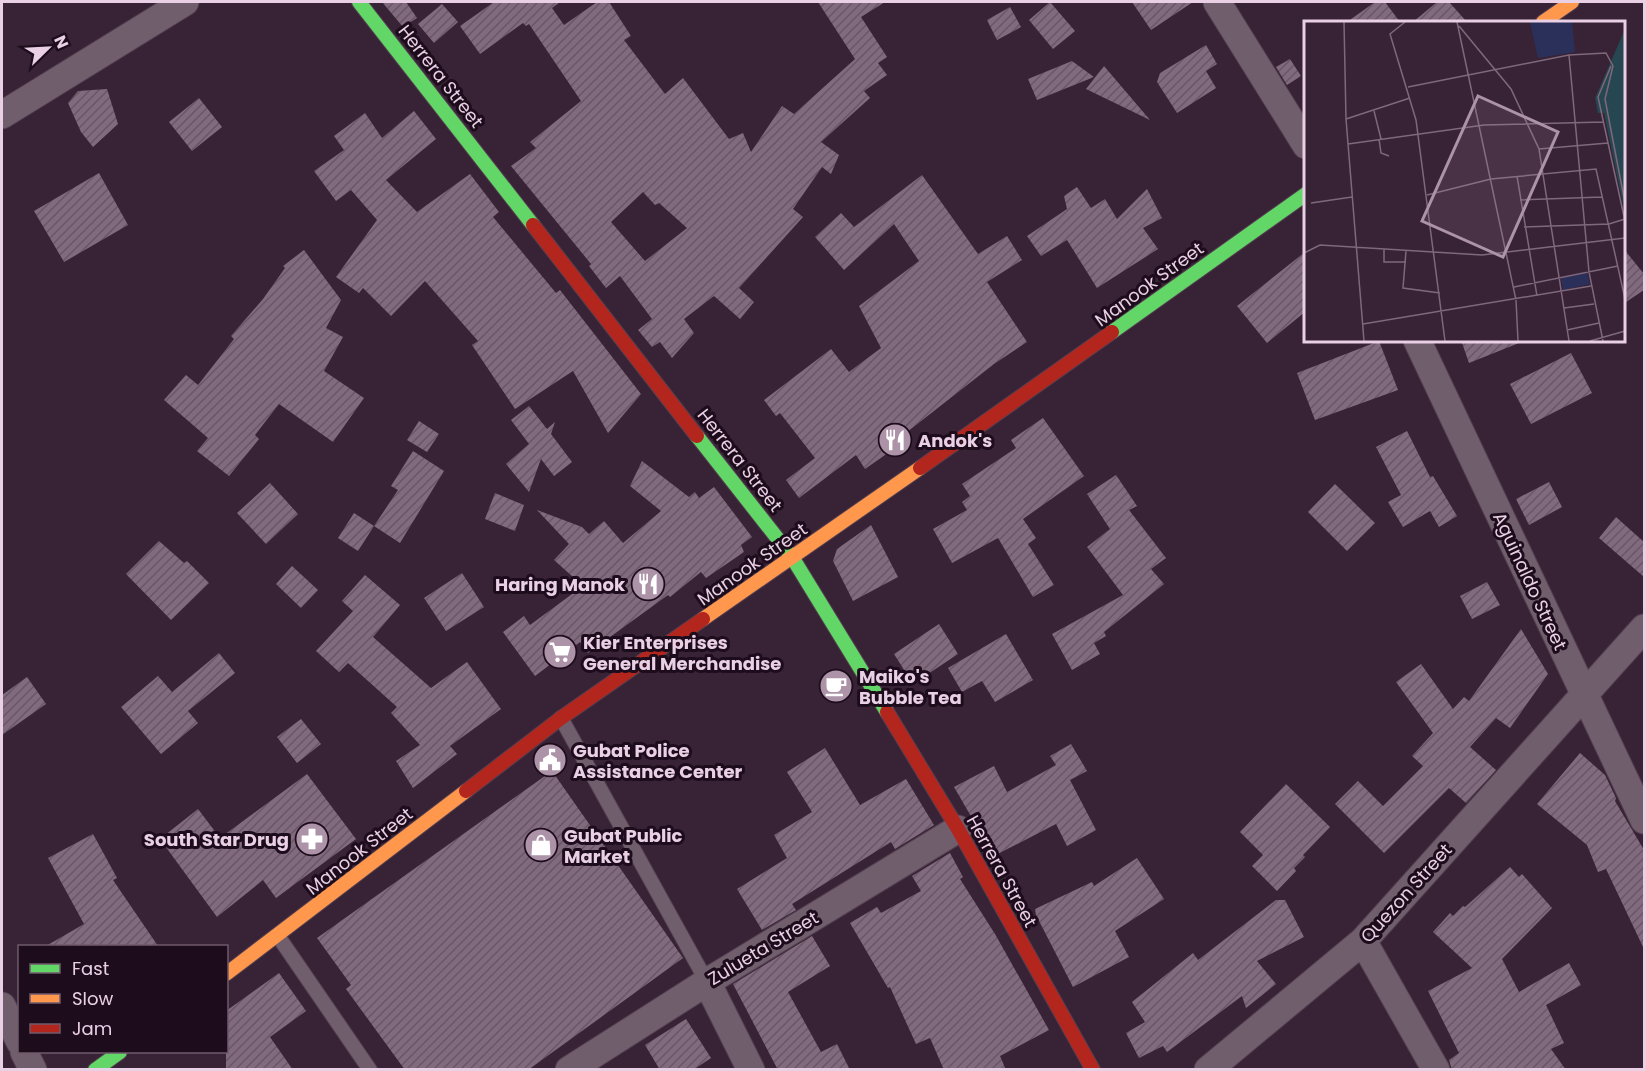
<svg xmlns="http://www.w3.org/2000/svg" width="1646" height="1071" font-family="Poppins,sans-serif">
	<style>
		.building { fill: url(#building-hatch); fill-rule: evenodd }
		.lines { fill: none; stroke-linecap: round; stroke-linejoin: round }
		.lane-casing { stroke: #533f50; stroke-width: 16 }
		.street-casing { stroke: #533f50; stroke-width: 29 }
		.fast-casing { stroke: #533f50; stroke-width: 16 }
		.slow-casing { stroke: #533f50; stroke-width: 16 }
		.jam-casing { stroke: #533f50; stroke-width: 16 }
		.lane { stroke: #705e6d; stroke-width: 14 }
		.street { stroke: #705e6d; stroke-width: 27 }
		.fast { stroke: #63d668; stroke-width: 14 }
		.slow { stroke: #ff974d; stroke-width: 14 }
		.jam { stroke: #b3261e; stroke-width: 14 }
		.labels { text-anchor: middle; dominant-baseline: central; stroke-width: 6; stroke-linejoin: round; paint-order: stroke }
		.street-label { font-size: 18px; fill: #ead0e5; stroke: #1d0c1b }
		.poi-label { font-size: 18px; font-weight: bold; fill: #ead0e5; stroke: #1d0c1b; text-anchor: start }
		.inset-road { fill: none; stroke: #7f687b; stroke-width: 1.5 }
		.view { fill: #ac93a7; fill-opacity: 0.15; stroke: #ac93a7; stroke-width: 3 }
		.inset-edge { fill: none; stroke: #ead0e5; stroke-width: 3 }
	</style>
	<defs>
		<pattern id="building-hatch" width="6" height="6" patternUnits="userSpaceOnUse" patternTransform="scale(1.5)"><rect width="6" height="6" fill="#826a7e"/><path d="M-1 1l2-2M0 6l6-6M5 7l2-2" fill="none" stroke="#675664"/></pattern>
	</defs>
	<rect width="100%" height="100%" fill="#382235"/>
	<path class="building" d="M382 2H406L417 18 403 27Z
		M494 2H560L552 8 564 25 597 2H609L631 36 624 40 665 94 683 78 729 139 743 133 751 152 782 106 794 114 855 59 818 2H885L861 17 887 57 878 63 887 75 864 91 870 98 821 142 839 155 831 174 822 167 793 209 803 217 739 288 754 302 740 319 714 296 684 319 694 333 672 358 660 342 652 347 638 330 652 319 620 276 606 288 589 266 591 264 511 166 536 148 530 142 581 101 529 24 526 26 523 23 480 54 460 26ZM643 192 655 205 659 203 687 228 645 261 611 222Z
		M1050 2 1075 31 1053 49 1029 20Z
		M1132 2H1193L1151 30Z
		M1375 2H1385L1400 22H1347Z
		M1437 2H1449L1467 22H1413Z
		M442 4 458 22 434 43 418 24Z
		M1010 7 1021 27 997 40 987 20Z
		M1206 45 1217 64 1206 71 1216 88 1177 113 1157 82 1160 73Z
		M1290 59 1301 76 1287 85 1276 67Z
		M1072 61 1094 77 1037 100 1028 79Z
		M1104 66 1150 120 1086 89Z
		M107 89 118 124 93 147 81 132 68 103 78 91Z
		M199 98 222 127 192 151 169 122Z
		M414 111 436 139 386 180 417 212 470 174 499 212 493 217 556 293 560 290 641 394 608 433 573 371 515 409 472 345 478 341 425 281 391 316 363 288 359 293 336 277 377 220 351 190 336 201 314 171 344 150 334 136 365 113 382 138Z
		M99 173 128 225 64 262 34 211Z
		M922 175 978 254 1007 236 1022 260 987 282 1027 342 994 364 902 436 905 441 865 469 856 455 799 498 786 480 815 458 780 413 776 416 764 400 831 349 849 372 881 348 859 306 919 261 894 224 844 270 815 237 841 213 854 227Z
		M1077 187 1091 208 1105 199 1117 219 1147 189 1162 218 1143 228 1158 249 1097 288 1067 240 1041 256 1027 236 1067 209 1064 196Z
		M1623 248 1644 274V290L1623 304Z
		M304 250 341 300 326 328 343 337 324 371 364 398 333 442 279 404 255 435 259 439 229 476 197 451 208 438 164 400 186 375 198 385 234 339 231 336 263 299 285 268 283 266Z
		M1305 252V312L1267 343 1237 306Z
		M1461 340H1524V341L1469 363Z
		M1379 341 1398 390 1315 420 1297 373Z
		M1571 353 1592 393 1531 424 1510 384Z
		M529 406 547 429 555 422 551 434 572 462 554 476 541 459 529 492 506 464 529 444 511 420Z
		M1043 418 1084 476 1023 519 1036 538 1028 544 1054 585 1033 597 998 538 952 563 933 529 967 510 962 502 970 496 962 484 1016 448 1011 440Z
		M419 421 439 434 427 452 407 440Z
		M1407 431 1430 477 1433 476 1457 516 1439 527 1430 511 1403 527 1388 502 1401 495 1376 447Z
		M413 451 444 471 400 543 374 526 398 490 391 486Z
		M642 461 689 497 695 492 699 498 714 487 752 537 741 545 744 552 706 578 701 572 670 597 668 595 588 653 580 642 535 676 503 632 524 616 530 625 583 586 554 560 569 544 537 510 582 527 589 534 604 521 623 543 661 511 630 486Z
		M1116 475 1137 506 1129 510 1166 558 1151 569 1164 584 1104 632 1106 636 1094 643 1100 654 1072 670 1052 634 1123 595 1087 547 1110 529 1087 494Z
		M1549 482 1562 507 1529 525 1516 499Z
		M270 483 298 514 266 544 237 513Z
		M1335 484 1375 523 1347 551 1308 512Z
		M495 493 524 505 515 531 485 519Z
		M354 513 374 526 358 551 338 538Z
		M1616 517 1644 542V577L1599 538Z
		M871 525 898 577 853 601 833 561 837 549Z
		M159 541 184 563 187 561 209 583 171 620 126 574Z
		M292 566 318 590 301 608 276 584Z
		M462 573 484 607 446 631 424 598Z
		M365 575 400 605 373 637 431 688 467 662 501 709 450 746 457 754 413 788 396 761 420 745 391 713 397 707 348 663 339 672 316 651 353 611 342 601Z
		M1487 582 1500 605 1472 619 1460 596Z
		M939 624 958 654 913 684 894 654Z
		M1521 629 1548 674 1510 728 1496 718 1470 747 1496 770 1466 803 1449 788 1384 853 1335 804 1358 781 1383 806 1423 766 1412 756 1433 733 1396 682 1421 664 1453 709 1464 697 1469 701Z
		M1006 634 1033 680 995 702 982 681 962 692 948 668Z
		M219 653 235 673 188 711 198 723 161 754 121 707 158 676 172 692Z
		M27 677 46 704 2 735V695Z
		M301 719 321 744 297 763 277 737Z
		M1071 744 1087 771 1070 780 1096 830 1067 846 1056 824 994 856 954 787 994 766 1007 792 1056 765 1050 756Z
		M825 748 860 805 906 779 934 825 895 849 891 842 792 904 796 910 762 930 737 889 787 858 774 835 812 812 787 772Z
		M1580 753 1605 775 1616 798 1615 801 1644 850V949L1606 869 1598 872 1587 845 1537 804Z
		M552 771 683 958 528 1070H405L346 989 351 985 317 938Z
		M307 774 356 839 276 898 263 880 217 917 160 839 198 809 220 838Z
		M1286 784 1330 827 1303 855 1305 857 1294 868 1296 871 1277 891 1252 866 1263 855 1240 832Z
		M93 834 117 878 113 880 158 946H46L84 924 48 858Z
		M950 853 963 877 960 879 995 934 1049 1030 1000 1056 1006 1070H944L930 1038 916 1044 890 987 888 988 850 923 877 907 881 913 921 891 912 876Z
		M1137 858 1164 899 1115 931 1129 957 1073 987 1036 915 1035 909 1092 882 1094 886Z
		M1510 867 1519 877 1522 874 1552 908 1502 959 1519 992 1569 963 1581 985 1546 1005 1564 1043 1551 1049 1566 1070H1452L1449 1060 1459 1053 1428 991 1472 968 1433 932 1450 913 1453 916 1463 906 1465 907Z
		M1276 900H1285L1304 937 1257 961 1276 984 1246 1008 1242 996 1167 1052 1163 1046 1139 1058 1126 1033 1145 1022 1132 1002 1193 953 1198 960Z
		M812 936 830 966 788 992 821 1052 837 1044 850 1070H778L733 984Z
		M279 973 306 1011 270 1037 293 1070H226V1011Z
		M686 1019 711 1058 693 1070H660L645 1045Z"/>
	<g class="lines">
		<defs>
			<path id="lane" d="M561 718 707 982
				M278 936 370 1070"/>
			<path id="street" d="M1217 2 1306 145
				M2 115 185 2
				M1417 340 1644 820
				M1363 941 1436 1070
				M707 982 751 1070
				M2 1006 20 1042
				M24 1052 33 1070
				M569 1070 707 982 958 829
				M1208 1070 1363 941 1644 628"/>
			<path id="fast" d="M359 2 533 225
				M1112 332 1306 194
				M697 436 792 557 887 712
				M95 1070 120 1052"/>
			<path id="slow" d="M1543 22 1572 2
				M703 619 920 468
				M226 974 466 791"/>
			<path id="jam" d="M533 225 697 436
				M920 468 1112 332
				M887 712 958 829 1093 1070
				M466 791 561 718 703 619"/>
		</defs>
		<use href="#lane" class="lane-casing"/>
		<use href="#street" class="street-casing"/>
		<use href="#fast" class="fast-casing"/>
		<use href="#slow" class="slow-casing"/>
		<use href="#jam" class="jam-casing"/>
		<use href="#lane" class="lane"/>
		<use href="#street" class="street"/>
		<use href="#fast" class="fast"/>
		<use href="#slow" class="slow"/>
		<use href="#jam" class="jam"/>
	</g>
	<defs>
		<symbol id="restaurant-disc" viewBox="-11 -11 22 22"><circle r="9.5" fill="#ac93a7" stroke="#1d0c1b"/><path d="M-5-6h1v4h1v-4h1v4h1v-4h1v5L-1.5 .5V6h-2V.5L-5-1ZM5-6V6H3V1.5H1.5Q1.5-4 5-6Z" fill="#fff"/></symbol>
		<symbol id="supermarket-disc" viewBox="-11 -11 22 22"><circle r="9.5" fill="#ac93a7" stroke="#1d0c1b"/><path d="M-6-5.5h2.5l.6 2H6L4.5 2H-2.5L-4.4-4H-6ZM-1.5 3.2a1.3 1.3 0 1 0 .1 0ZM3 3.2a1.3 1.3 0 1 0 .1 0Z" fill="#fff"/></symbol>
		<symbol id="cafe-disc" viewBox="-11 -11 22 22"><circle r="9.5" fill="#ac93a7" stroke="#1d0c1b"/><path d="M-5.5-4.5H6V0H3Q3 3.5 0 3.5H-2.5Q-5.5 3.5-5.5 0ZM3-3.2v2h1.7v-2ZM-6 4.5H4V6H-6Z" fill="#fff"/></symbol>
		<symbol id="civic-disc" viewBox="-11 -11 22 22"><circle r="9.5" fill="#ac93a7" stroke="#1d0c1b"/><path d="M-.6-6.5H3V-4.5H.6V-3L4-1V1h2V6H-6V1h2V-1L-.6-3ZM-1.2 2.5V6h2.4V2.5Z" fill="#fff"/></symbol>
		<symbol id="pharmacy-disc" viewBox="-11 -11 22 22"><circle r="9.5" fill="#ac93a7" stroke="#1d0c1b"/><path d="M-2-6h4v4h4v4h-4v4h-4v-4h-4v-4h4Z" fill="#fff"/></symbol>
		<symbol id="shop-disc" viewBox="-11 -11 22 22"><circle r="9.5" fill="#ac93a7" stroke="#1d0c1b"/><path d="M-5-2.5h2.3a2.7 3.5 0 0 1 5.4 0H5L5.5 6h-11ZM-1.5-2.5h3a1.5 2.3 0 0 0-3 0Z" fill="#fff"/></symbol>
	</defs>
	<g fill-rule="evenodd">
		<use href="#restaurant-disc" x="876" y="421" width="38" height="38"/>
		<use href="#restaurant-disc" x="629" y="565" width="38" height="38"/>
		<use href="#supermarket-disc" x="541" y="633" width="38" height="38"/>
		<use href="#cafe-disc" x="817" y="667" width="38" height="38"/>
		<use href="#civic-disc" x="531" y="741" width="38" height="38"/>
		<use href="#pharmacy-disc" x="293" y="820" width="38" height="38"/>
		<use href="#shop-disc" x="522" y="826" width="38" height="38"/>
	</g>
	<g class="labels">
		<g class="street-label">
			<text transform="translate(441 76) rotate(52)">Herrera Street</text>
			<text transform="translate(1149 284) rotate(-36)">Manook Street</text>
			<text transform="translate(740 460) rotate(52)">Herrera Street</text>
			<text transform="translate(752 564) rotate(-35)">Manook Street</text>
			<text transform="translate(1530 581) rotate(65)">Aguinaldo Street</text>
			<text transform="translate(359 851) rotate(-38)">Manook Street</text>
			<text transform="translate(1002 871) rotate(61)">Herrera Street</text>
			<text transform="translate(1406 893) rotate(-48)">Quezon Street</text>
			<text transform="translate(763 948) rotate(-31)">Zulueta Street</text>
		</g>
		<g class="poi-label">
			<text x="918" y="440">Andok's</text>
			<text x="625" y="584" text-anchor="end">Haring Manok</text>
			<text x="583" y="642">Kier Enterprises<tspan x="583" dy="21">General Merchandise</tspan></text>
			<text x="859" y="676">Maiko's<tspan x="859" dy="21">Bubble Tea</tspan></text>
			<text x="573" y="750">Gubat Police<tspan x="573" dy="21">Assistance Center</tspan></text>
			<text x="564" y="835">Gubat Public<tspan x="564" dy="21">Market</tspan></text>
			<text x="289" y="839" text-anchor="end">South Star Drug</text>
		</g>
	</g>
	<g transform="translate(1304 21)">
		<rect width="321" height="321" fill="#382235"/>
		<path d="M226 1H268L271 31 234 37Z" fill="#2b305b"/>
		<path d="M283 252 286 263 259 269 257 257Z" fill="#2b305b"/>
		<path d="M321 8V193L300 92H294L291 77Z" fill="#264751"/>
		<path class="inset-road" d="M40 1 42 98 60 320M101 1 86 13 112 99 141 320M153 1 212 279 214 320M155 5 207 68 235 128 265 320M265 34 285 251 299 320M307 45 294 76 321 200M104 66 265 34 302 32 309 45 301 78 321 182M70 90 77 118M42 98 106 77M75 118 77 132 85 135M44 123 180 104 299 101M235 128 304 122M213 155 233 275M123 174 187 158 292 148 321 278M216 179 298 176M7 182 48 176M220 206 305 203 321 198M80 228V241H102M102 230 99 267 136 272M0 232 16 224 178 234 321 217M210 266 314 245M260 287 290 283M59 303 287 265M263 309 295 302M286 320 321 310"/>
		<path class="view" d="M174 75 254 111 199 236 118 200Z"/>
		<rect width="321" height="321" class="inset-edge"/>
	</g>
	<rect width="1646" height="1071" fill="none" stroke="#ead0e5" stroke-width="6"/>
	<rect x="18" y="945" width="210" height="108" fill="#1d0c1b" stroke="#6f5a6c" stroke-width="1.5"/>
	<rect x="30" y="964" width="30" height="9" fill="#63d668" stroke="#6f5a6c" stroke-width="1.5"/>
	<text x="72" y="975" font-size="18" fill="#ead0e5">Fast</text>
	<rect x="30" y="994" width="30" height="9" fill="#ff974d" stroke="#6f5a6c" stroke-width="1.5"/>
	<text x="72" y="1005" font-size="18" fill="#ead0e5">Slow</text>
	<rect x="30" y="1024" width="30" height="9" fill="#b3261e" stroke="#6f5a6c" stroke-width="1.5"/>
	<text x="72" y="1035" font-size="18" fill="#ead0e5">Jam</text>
	<g transform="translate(48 48) rotate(66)" stroke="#1d0c1b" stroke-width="4.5" paint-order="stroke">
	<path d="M0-4.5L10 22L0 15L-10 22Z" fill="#ead0e5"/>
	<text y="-9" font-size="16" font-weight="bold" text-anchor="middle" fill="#ead0e5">N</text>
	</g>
</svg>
